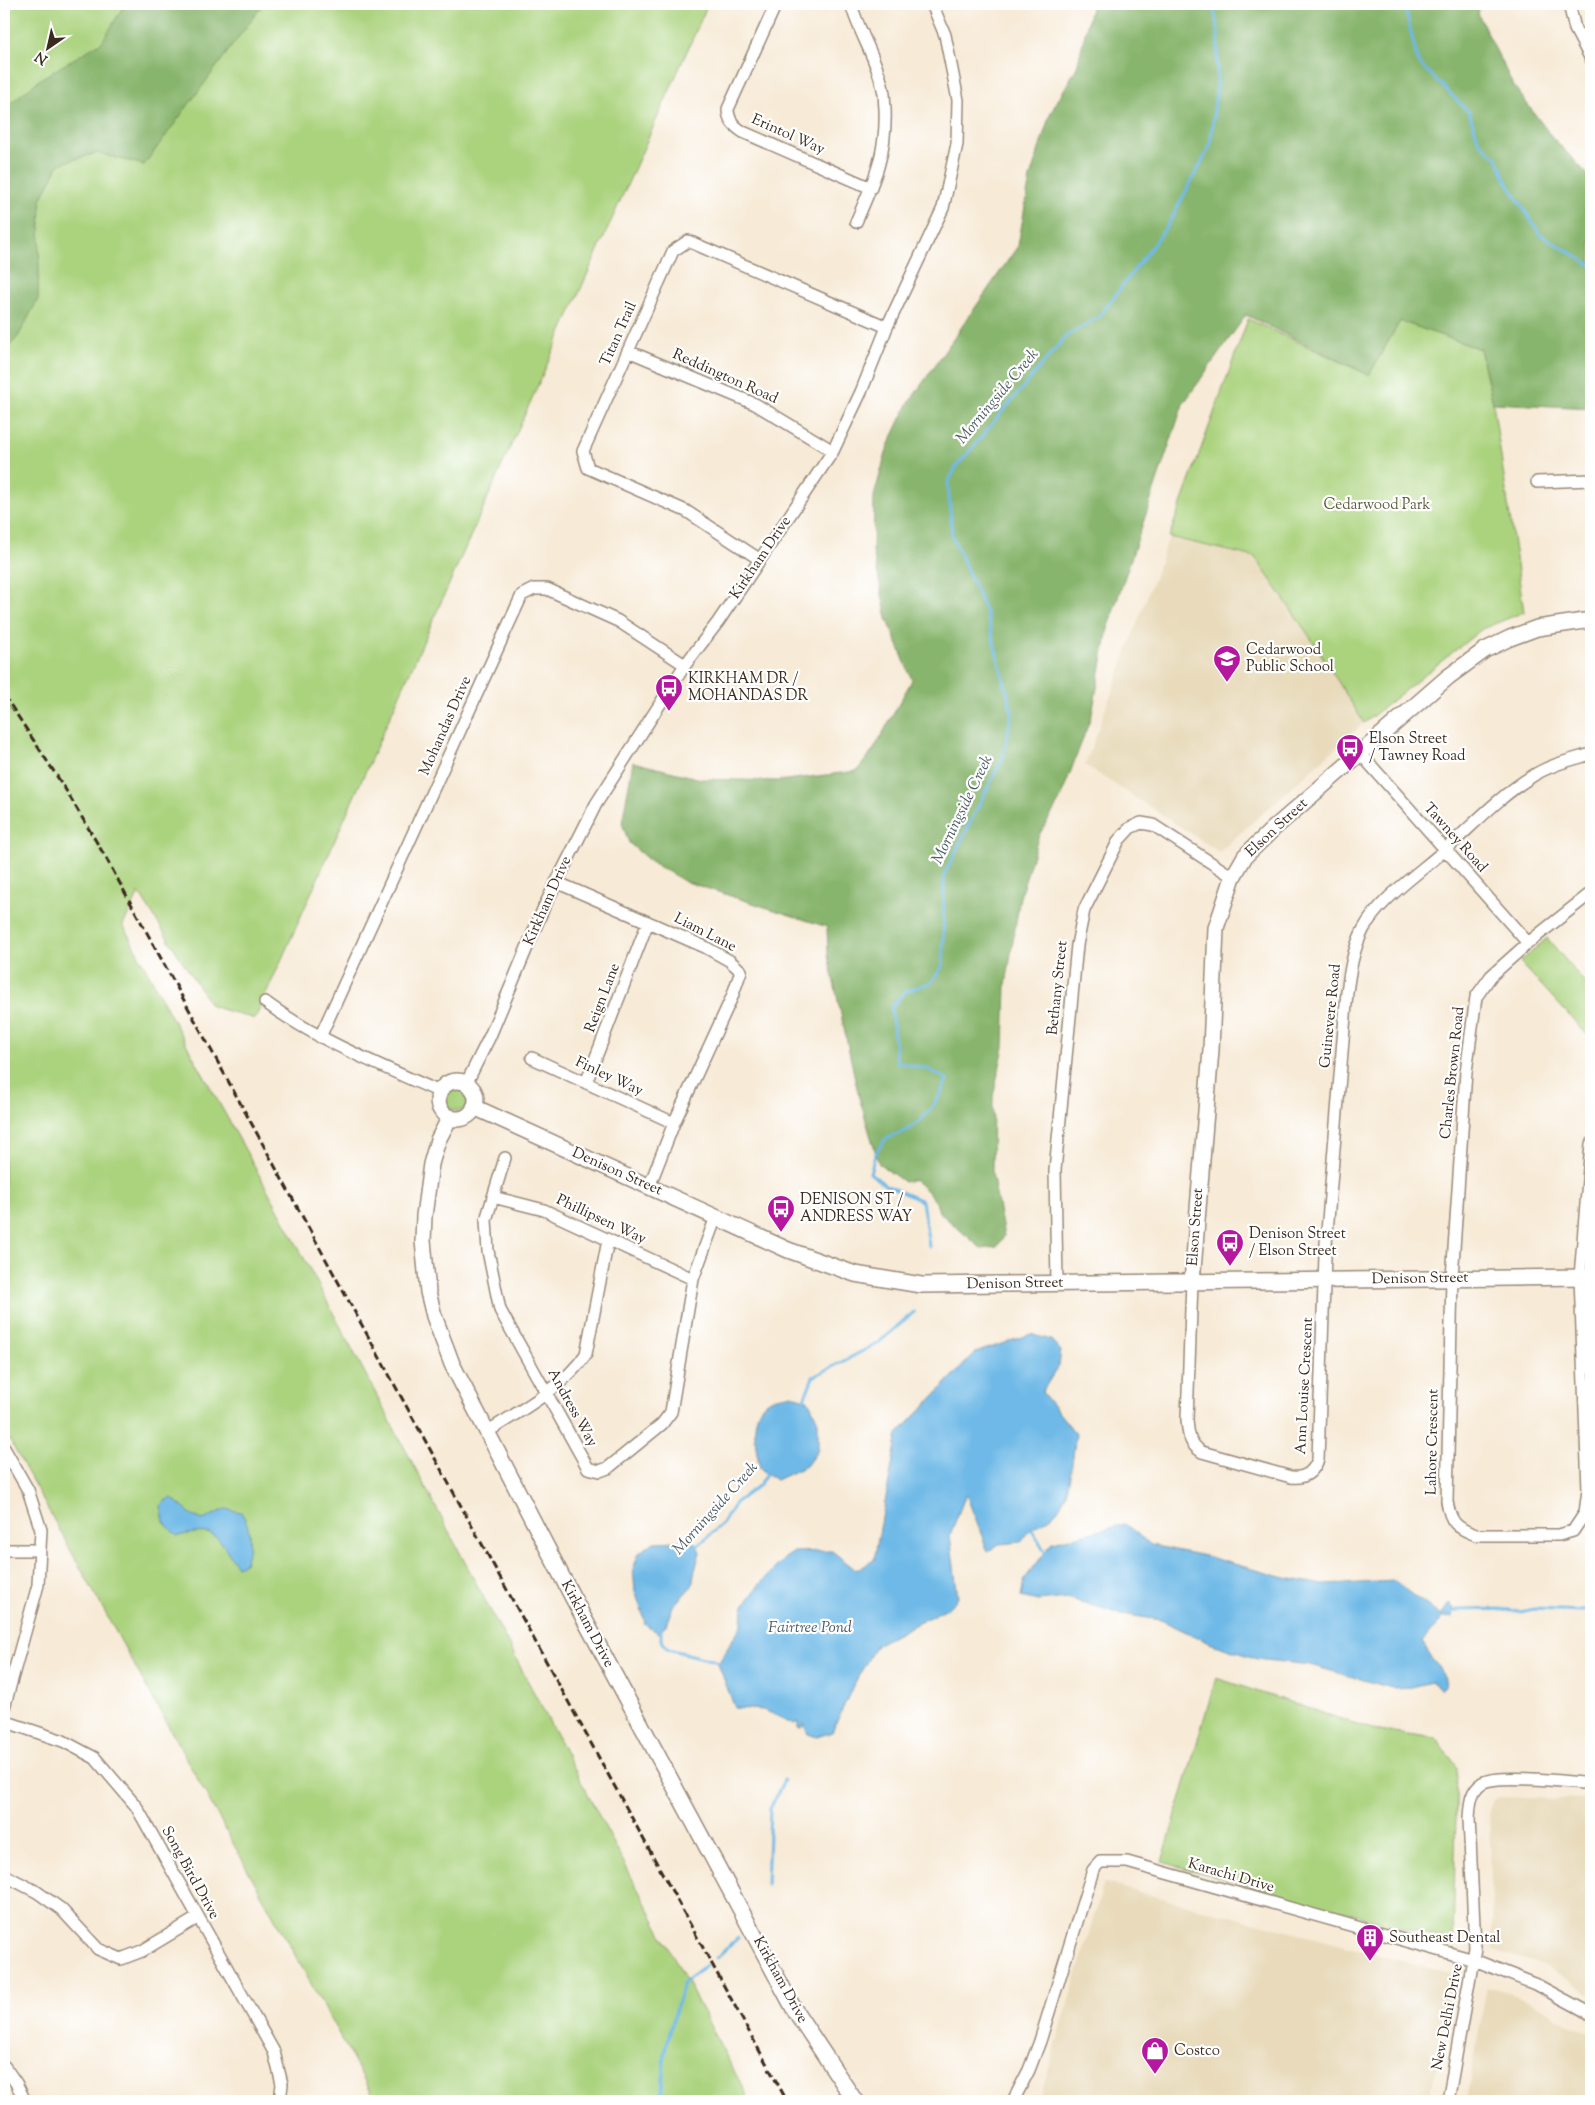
<svg xmlns="http://www.w3.org/2000/svg" width="1595" height="2105" font-family="'Sorts Mill Goudy',serif">
	<style>
		.built { fill: #e8daba }
		.green { fill: #abd37e; stroke: #737e4e }
		.forest { fill: #88b56d; stroke: #627046 }
		.water { fill: #6eb9e7; stroke: #547282 }
		.lines { fill: none; stroke-linecap: round; stroke-linejoin: round }
		.stream { stroke: #6eb9e7; stroke-width: 3 }
		.minor-casing { stroke: #998a7a; stroke-width: 14 }
		.tertiary-casing { stroke: #998a7a; stroke-width: 18 }
		.minor { stroke: #fff; stroke-width: 11 }
		.tertiary { stroke: #fff; stroke-width: 15 }
		.rail { stroke: #3b2a1e; stroke-width: 3; stroke-dasharray: 8 4; stroke-linecap: butt }
		.labels { text-anchor: middle; dominant-baseline: central; stroke-width: 4.5; stroke-linejoin: round; paint-order: stroke }
		.street-label { font-size: 15px; fill: #3b2a1e; stroke: #fff }
		.park-label { font-size: 15px; fill: #5d5d3b; stroke: #fff }
		.poi-label { font-size: 15px; fill: #3b2a1e; stroke: #fff; text-anchor: start }
		.water-label { font-size: 16px; font-style: italic; fill: #4d5c64; stroke: #fff }
	</style>
	<rect width="100%" height="100%" fill="#fff"/>
	<filter id="ink" filterUnits="userSpaceOnUse"><feTurbulence type="fractalNoise" baseFrequency=".02" numOctaves="2"/><feDisplacementMap in="SourceGraphic" scale="10" xChannelSelector="R" yChannelSelector="G"/><feConvolveMatrix kernelMatrix="1 2 1 2 8 2 1 2 1" color-interpolation-filters="sRGB"/></filter>
	<filter id="wash" filterUnits="userSpaceOnUse"><feTurbulence type="fractalNoise" baseFrequency=".0096" numOctaves="4" result="noise"/><feDisplacementMap in="SourceGraphic" scale="20" xChannelSelector="R" yChannelSelector="G"/><feGaussianBlur stdDeviation="1.12" result="paint"/><feColorMatrix in="noise" values="0 0 0 0 0 0 0 0 0 0 0 0 0 0 0 0 0 1.4 0 .05"/><feComposite in="paint" operator="in"/></filter>
	<g filter="url(#wash)">
		<rect width="100%" height="100%" fill="#f7ead6"/>
		<path class="built" d="M1169 537 1255 557 1314 643 1364 723 1219 852 1085 765Z
			M1498 1797 1591 1800V1994L1547 1967 1493 1950 1489 1810 1493 1800Z
			M1104 1883 1451 1974 1430 2101H1039Z
			M1487 1987 1521 1997 1567 2023 1591 2034V2101H1466Z"/>
		<path class="green" d="M4 4H708L255 1019 211 1006 139 893 123 925 174 1022 277 1207 750 2101H376L4 1430Z
			M1248 319 1369 375 1400 321 1480 349 1493 403 1524 612 1482 629 1364 723 1314 643 1255 557 1169 537Z
			M1547 938 1591 990V1039L1520 962Z
			M446 1100a11 11 0 1 1 22 0a11 11 0 1 1-22 0Z
			M1216 1678 1372 1729 1436 1738 1457 1768 1453 1942 1162 1862Z"/>
		<path class="forest" d="M125 4H263L144 165 97 153 59 164 41 200 38 299 19 335 4 353V108L42 78 102 42Z
			M1092 4H1480L1478 14 1513 85 1552 137 1591 178V408L1493 403 1480 349 1400 321 1369 375 1246 315 1183 404 1109 624 1092 714 1060 800 1039 835 1020 897 1006 985 1004 1047 993 1096 992 1173 1004 1236 997 1247 982 1249 939 1212 936 1202 920 1184 913 1180 904 1182 879 1164 859 1097 828 955 827 927 684 881 650 861 629 843 622 823 633 762 701 779 778 781 857 771 874 749 912 680 887 618 873 552 874 496 888 446 908 404 1018 246 1030 178 1050 114 1077 67Z"/>
		<path class="water" d="M1031 1334 1051 1340 1061 1351 1059 1365 1042 1392 1076 1434C1072 1456 1071 1501 1053 1515 1039 1527 1032 1524 1021 1542L999 1544 988 1552 966 1494 950 1535 958 1598 949 1607 876 1645 852 1688 832 1732 817 1737 808 1734 804 1724 801 1728H798V1722L794 1724 764 1710 735 1708 718 1664 742 1624 743 1607 759 1585 785 1558 794 1552 832 1551 856 1570 874 1560 898 1434 975 1353Z
			M792 1394 809 1401 818 1421V1450L806 1466 776 1480 760 1469C756 1446 746 1410 773 1398 778 1396 786 1396 792 1394Z
			M172 1498 193 1516 203 1520 225 1509 241 1512C252 1529 251 1544 245 1563L237 1566C215 1533 218 1528 177 1536L164 1522 161 1506 166 1500Z
			M1125 1524 1151 1545 1205 1556 1285 1578 1324 1585 1395 1581 1441 1616 1448 1605H1451L1454 1609 1453 1617 1443 1618 1422 1642 1443 1675 1445 1686 1441 1689 1432 1682 1412 1687 1392 1688 1310 1665 1257 1659 1212 1644 1161 1620 1122 1614 1067 1598 1038 1601 1021 1597 1024 1580 1053 1542Z
			M679 1541 696 1543 700 1552 694 1574 692 1586 673 1606 665 1627 658 1633 644 1623 645 1621 635 1591 633 1569 639 1553 654 1542Z"/>
		<g class="lines">
			<path class="stream" d="M1404 4 1418 62 1469 112 1479 142 1497 158 1506 181 1540 234 1591 265
				M929 1246 922 1201 885 1185 870 1173C873 1162 875 1150 884 1141 889 1136 899 1134 906 1131 925 1120 940 1099 947 1079L928 1069 897 1062 891 1008 904 992 932 982 943 965 944 875 1003 757 1012 712 986 612 952 536 948 483 956 467 1066 336 1099 317 1168 225 1210 146 1217 84 1218 31 1213 4
				M803 1402 813 1377 878 1343 914 1312
				M1030 1526 1047 1555
				M695 1548 723 1523 735 1503 759 1485 767 1472
				M1453 1612 1458 1610 1504 1609 1520 1612 1534 1609 1584 1611 1591 1609
				M661 1627V1640L668 1649 723 1663
				M767 1885 770 1809 784 1780
				M716 1958 738 1938
				M661 2101 665 2050 683 1983 706 1965"/>
		</g>
	</g>
	<g filter="url(#ink)">
		<g class="lines">
			<defs>
				<path id="minor" d="M776 4 728 109C728 120 734 126 743 132L871 188
					M851 4C859 33 877 59 883 89 885 95 884 102 885 108 887 154 874 181 856 222
					M1569 4 1575 29 1591 59
					M628 351 755 404 833 451
					M1537 482 1591 480
					M759 559 686 511 588 468 583 451 673 251 688 241 887 327
					M1360 753 1528 943
					M556 882 705 947 730 961 741 971 732 997 674 1123 649 1187
					M1591 893 1528 943 1491 976 1476 997 1466 1072 1452 1278 1447 1501C1450 1522 1456 1528 1476 1535H1559L1573 1531 1585 1513 1588 1490 1580 1277 1591 1144
					M265 1002C318 1041 380 1065 440 1092
					M320 1037 522 595 534 589H547L618 621 685 665
					M532 1058 674 1123
					M586 1083 648 922
					M466 1084 490 1036 544 907 596 804 685 665 718 622 833 451 861 392 887 327 943 208 957 144 958 100 945 35 932 4
					M505 1158 486 1220 488 1251 500 1310 588 1468 600 1471 608 1468 662 1424 671 1412 693 1279 716 1217
					M493 1197 544 1210 693 1279
					M1192 1282 1187 1419C1188 1434 1189 1444 1202 1452L1291 1477C1305 1479 1313 1472 1318 1460L1325 1256 1347 992C1350 970 1353 950 1363 930 1380 898 1421 872 1447 848 1474 824 1500 796 1531 777 1549 765 1571 760 1591 754
					M1057 1283 1055 1170 1077 945 1084 910 1119 840 1130 828 1141 823 1153 825 1233 877
					M487 1432C521 1410 563 1388 586 1354L608 1240
					M4 1448 28 1490 41 1530 38 1585 4 1708
					M4 1550H40
					M4 1721 63 1741 95 1758 136 1806 274 2052 282 2084 280 2101
					M4 1875 37 1892 61 1909 98 1949 121 1959 142 1951 197 1918
					M4 2066 16 2083 25 2101
					M1013 2101 1029 2070 1040 2041 1093 1870 1100 1862H1127L1474 1960 1535 1984 1591 2014
					M1448 2101 1475 1948 1469 1818C1470 1805 1470 1791 1482 1783 1498 1773 1570 1782 1591 1784"/>
				<path id="tertiary" d="M438 1100a19 19 0 1 1 38 0a19 19 0 1 1-38 0Z
					M474 1107 788 1250 855 1274 921 1285 1591 1277
					M450 1117 438 1140 431 1164 424 1216 423 1241 428 1292 434 1316 452 1364 573 1598 794 2009 855 2101
					M1192 1282 1211 1050 1216 928 1233 877 1245 856 1273 829 1448 677 1485 650 1510 638 1537 628 1591 620"/>
			</defs>
			<use href="#minor" class="minor-casing"/>
			<use href="#tertiary" class="tertiary-casing"/>
			<use href="#minor" class="minor"/>
			<use href="#tertiary" class="tertiary"/>
			<path class="rail" d="M4 695 64 787 106 858 787 2101"/>
		</g>
	</g>
	<defs>
		<symbol id="school-pin" viewBox="-11 -11 22 30"><path d="M0 17L-7.5 6A9.5 9.5 0 1 1 7.5 6Z" fill="#b5179e" stroke="#fff"/><path d="M0-5L7-2L0 1L-7-2ZM-4 1L0 2.5L4 1V4Q0 6-4 4Z" fill="#fff"/></symbol>
		<symbol id="bus-pin" viewBox="-11 -11 22 30"><path d="M0 17L-7.5 6A9.5 9.5 0 1 1 7.5 6Z" fill="#b5179e" stroke="#fff"/><path d="M-5-6H5V4H4V6H2V4H-2V6H-4V4H-5ZM-3.5-4V0h7V-4ZM-3.5 1.2v1.5H-2V1.2ZM2 1.2v1.5H3.5V1.2Z" fill="#fff"/></symbol>
		<symbol id="building-pin" viewBox="-11 -11 22 30"><path d="M0 17L-7.5 6A9.5 9.5 0 1 1 7.5 6Z" fill="#b5179e" stroke="#fff"/><path d="M-4-6H4V6H1V3H-1V6H-4ZM-2.5-4.3h1.7v1.8h-1.7ZM.8-4.3h1.7v1.8H.8ZM-2.5-1h1.7V.8h-1.7ZM.8-1h1.7V.8H.8Z" fill="#fff"/></symbol>
		<symbol id="shop-pin" viewBox="-11 -11 22 30"><path d="M0 17L-7.5 6A9.5 9.5 0 1 1 7.5 6Z" fill="#b5179e" stroke="#fff"/><path d="M-5-2.5h2.3a2.7 3.5 0 0 1 5.4 0H5L5.5 6h-11ZM-1.5-2.5h3a1.5 2.3 0 0 0-3 0Z" fill="#fff"/></symbol>
	</defs>
	<g fill-rule="evenodd">
		<use href="#school-pin" x="1211" y="643" width="32" height="43"/>
		<use href="#bus-pin" x="653" y="672" width="32" height="43"/>
		<use href="#bus-pin" x="1334" y="732" width="32" height="43"/>
		<use href="#bus-pin" x="765" y="1193" width="32" height="43"/>
		<use href="#bus-pin" x="1214" y="1227" width="32" height="43"/>
		<use href="#building-pin" x="1354" y="1922" width="32" height="43"/>
		<use href="#shop-pin" x="1139" y="2035" width="32" height="43"/>
	</g>
	<g class="labels">
		<g class="street-label">
			<text transform="translate(788 135) rotate(24)">Erintol Way</text>
			<text transform="translate(619 334) rotate(-66)">Titan Trail</text>
			<text transform="translate(725 377) rotate(24)">Reddington Road</text>
			<text transform="translate(761 558) rotate(-56)">Kirkham Drive</text>
			<text transform="translate(446 726) rotate(-66)">Mohandas Drive</text>
			<text transform="translate(1277 828) rotate(-43)">Elson Street</text>
			<text transform="translate(1455 838) rotate(48)">Tawney Road</text>
			<text transform="translate(548 901) rotate(-66)">Kirkham Drive</text>
			<text transform="translate(705 933) rotate(27)">Liam Lane</text>
			<text transform="translate(1058 988) rotate(-84)">Bethany Street</text>
			<text transform="translate(603 998) rotate(-69)">Reign Lane</text>
			<text transform="translate(1331 1016) rotate(-84)">Guinevere Road</text>
			<text transform="translate(1453 1073) rotate(-84)">Charles Brown Road</text>
			<text transform="translate(609 1077) rotate(25)">Finley Way</text>
			<text transform="translate(617 1172) rotate(24)">Denison Street</text>
			<text transform="translate(601 1220) rotate(25)">Phillipsen Way</text>
			<text transform="translate(1196 1227) rotate(-86)">Elson Street</text>
			<text transform="translate(1420 1279) rotate(-1)">Denison Street</text>
			<text transform="translate(1015 1284) rotate(-1)">Denison Street</text>
			<text transform="translate(1305 1386) rotate(-87)">Ann Louise Crescent</text>
			<text transform="translate(572 1408) rotate(61)">Andress Way</text>
			<text transform="translate(1433 1442) rotate(-89)">Lahore Crescent</text>
			<text transform="translate(587 1624) rotate(62)">Kirkham Drive</text>
			<text transform="translate(190 1873) rotate(61)">Song Bird Drive</text>
			<text transform="translate(1231 1876) rotate(16)">Karachi Drive</text>
			<text transform="translate(780 1980) rotate(61)">Kirkham Drive</text>
			<text transform="translate(1448 2017) rotate(-79)">New Delhi Drive</text>
		</g>
		<g class="park-label">
			<text x="1377" y="505">Cedarwood Park</text>
		</g>
		<g class="poi-label">
			<text x="1246" y="650">Cedarwood<tspan x="1246" dy="17">Public School</tspan></text>
			<text x="688" y="679">KIRKHAM DR /<tspan x="688" dy="17">MOHANDAS DR</tspan></text>
			<text x="1369" y="739">Elson Street<tspan x="1369" dy="17">/ Tawney Road</tspan></text>
			<text x="800" y="1200">DENISON ST /<tspan x="800" dy="17">ANDRESS WAY</tspan></text>
			<text x="1249" y="1234">Denison Street<tspan x="1249" dy="17">/ Elson Street</tspan></text>
			<text x="1389" y="1938">Southeast Dental</text>
			<text x="1174" y="2051">Costco</text>
		</g>
		<g class="water-label">
			<text transform="translate(998 397) rotate(-50)">Morningside Creek</text>
			<text transform="translate(963 810) rotate(-64)">Morningside Creek</text>
			<text transform="translate(716 1509) rotate(-48)">Morningside Creek</text>
			<text x="810" y="1628">Fairtree Pond</text>
		</g>
	</g>
	<rect width="1595" height="2105" fill="none" stroke="#fff" stroke-width="20"/>
	<g transform="translate(48 48) rotate(214)" stroke="#ffffff" stroke-width="4" paint-order="stroke">
	<path d="M0-4L9 19L0 12L-9 19Z" fill="#3b2a1e"/>
	<text y="-8" font-size="14" font-weight="bold" text-anchor="middle" fill="#3b2a1e">N</text>
	</g>
</svg>
